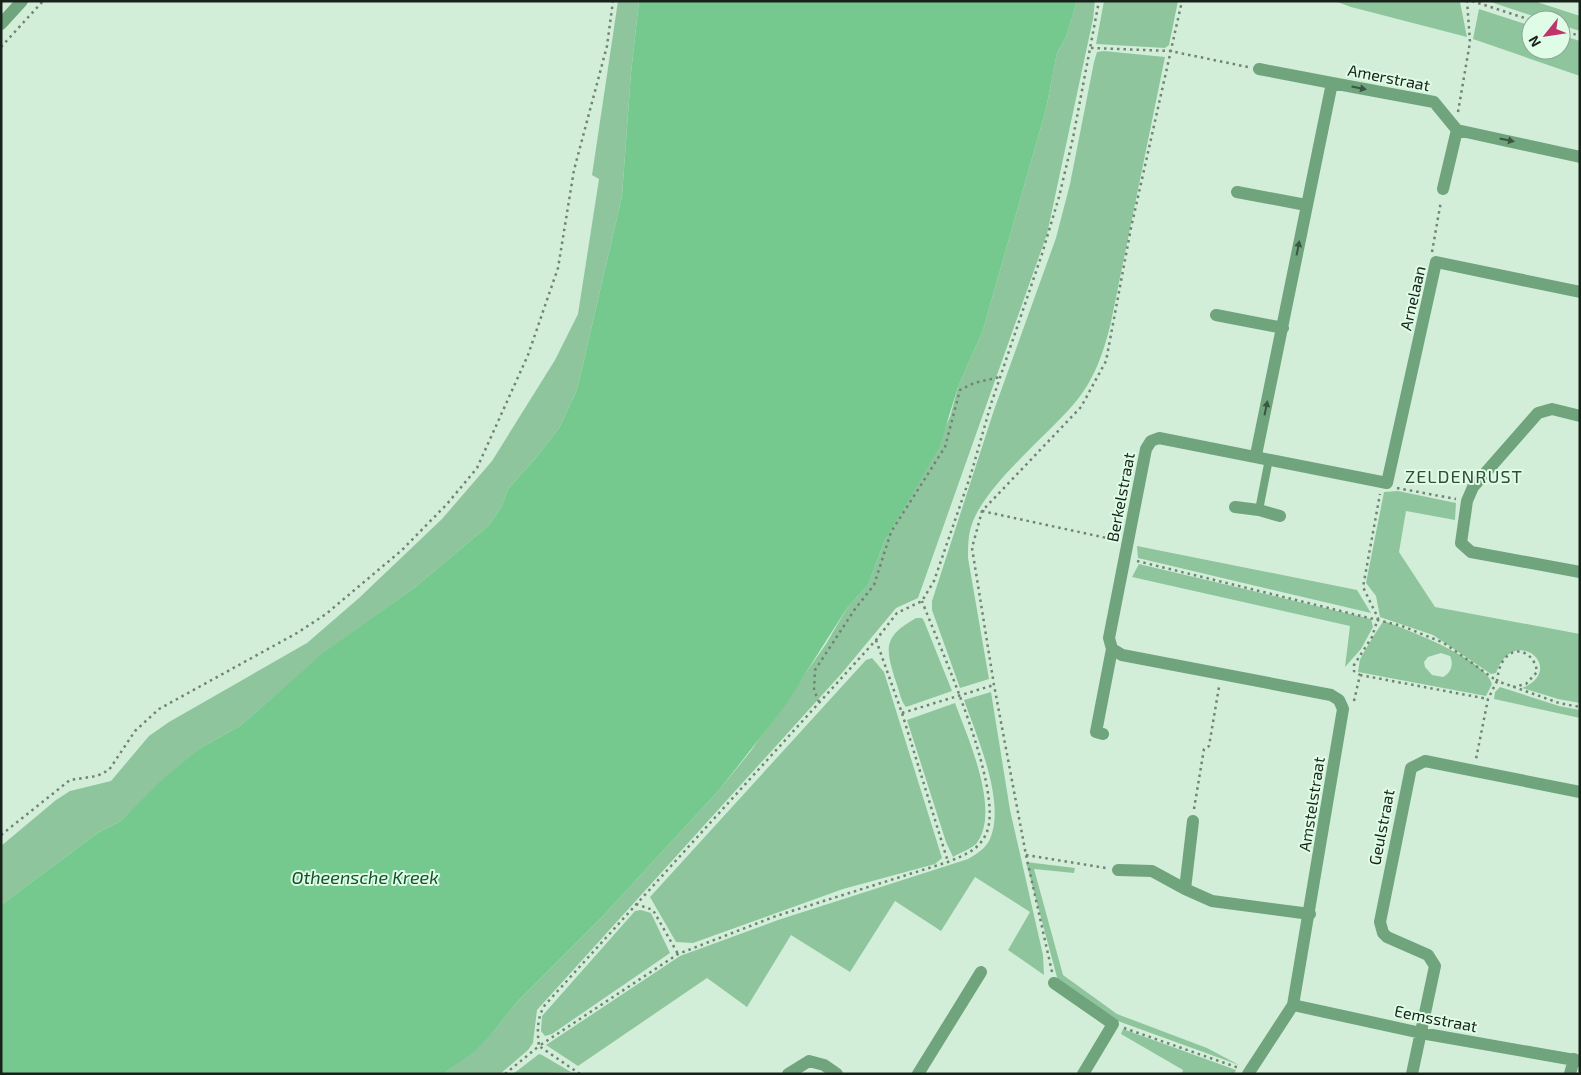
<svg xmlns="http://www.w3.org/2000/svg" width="1581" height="1075" font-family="'Exo 2',sans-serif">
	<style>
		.green { fill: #8fc59d; fill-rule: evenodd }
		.water { fill: #75c98e }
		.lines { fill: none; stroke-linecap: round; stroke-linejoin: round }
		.path { stroke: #708374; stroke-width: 2.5; stroke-dasharray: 2.5 4; stroke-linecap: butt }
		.service { stroke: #6fa47d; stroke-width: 8 }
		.minor { stroke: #6fa47d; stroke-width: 12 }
		.tertiary { stroke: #6fa47d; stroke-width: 12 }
		.oneway { fill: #3b5642 }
		.labels { text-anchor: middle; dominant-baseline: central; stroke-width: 4; stroke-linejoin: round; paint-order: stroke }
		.street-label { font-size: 16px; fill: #18221a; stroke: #dffce6 }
		.neighbourhood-label { font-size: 18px; letter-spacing: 1px; fill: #334b39; stroke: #dffce6 }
		.water-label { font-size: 18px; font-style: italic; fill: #12512b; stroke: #dffce6 }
	</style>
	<rect width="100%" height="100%" fill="#d2eed8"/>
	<path class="green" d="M618 1H639L631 73 622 196 577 390 559 428 535 459 508 489 501 508 488 526 414 588 324 653 240 726 202 747 121 821 99 832 1 905V846L56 800 70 791 111 781 149 736 169 722 307 643 359 598 442 519 492 461 555 360 578 314 599 179 592 175Z
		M1077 1H1095L1093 19 1047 234 918 598 896 608 842 673 537 1010 533 1043 528 1050 500 1074H443L463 1059 494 1031 517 1002 602 917 720 789 750 752 826 644 847 608 868 585 884 542 910 496 950 417 958 387 983 330 1046 109 1057 53 1066 37Z
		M1104 1H1178L1169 45 1165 48 1096 44Z
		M1335 1 1460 2 1467 37 1351 7Z
		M1488 1H1534L1580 16V31L1561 25V20H1545Z
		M1479 9 1531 26V50H1561V35L1580 41V76L1473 39Z
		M1104 51 1165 57 1111 322C1104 352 1094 381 1073 405 1046 436 985 486 972 524 968 535 968 546 968 558L989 679 960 688 932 610V601L994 410 1056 238 1070 184 1094 62 1097 52Z
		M1398 491 1456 503 1455 520 1406 511 1399 552 1435 607 1580 634V703L1558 699 1522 688C1568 670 1514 622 1496 673L1491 674 1433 635 1380 617 1376 596 1366 583 1384 492Z
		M1137 546 1357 590 1371 613 1138 558Z
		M1139 564 1371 619 1373 627 1361 649 1345 667 1350 626 1132 577Z
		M916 618H922L924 621 952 691 906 707C901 702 899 690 896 682 885 647 883 637 916 618Z
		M1384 621C1407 630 1486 659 1492 684L1486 696 1358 672C1359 668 1359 663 1360 660 1362 655 1381 623 1384 621ZM1441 653 1450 656C1454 664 1451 673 1443 677L1432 675 1425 667 1424 662 1428 657Z
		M872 658 884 672 942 858 935 864 843 889 693 943 676 942 650 897 866 660Z
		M1500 687 1559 706 1580 710V718L1494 699 1495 692Z
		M991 692 1010 810 1043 955 1044 975 1008 950 1030 912 975 877 941 931 895 901 850 972 791 935 747 1007 707 978 578 1066 546 1045 680 956 778 920 968 859C977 854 986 848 990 839 1006 802 977 737 964 700Z
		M955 703C967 736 1002 812 976 844 971 849 959 853 953 857L946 842 907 720Z
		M1026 862 1075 868 1074 873 1034 869 1063 975 1117 1014 1207 1048 1239 1065 1115 1020 1058 981Z
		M641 910 651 913 670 953 552 1034 545 1036 541 1031 542 1016 635 911Z
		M1123 1029 1236 1070 1234 1074H1182L1183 1070 1121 1034Z
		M539 1054 542 1055 571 1072 513 1074Z"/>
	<path class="water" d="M639 1H1077L1066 37 1057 53 1046 109 983 330 958 387 939 448 884 542 868 585 847 608 784 707 720 789 602 917 517 1002 494 1031 475 1051 443 1074H1V905L99 832 121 821 164 778 202 747 240 726 323 653 414 588 488 526 501 508 508 489 535 459 559 428 577 390 622 196 631 73Z"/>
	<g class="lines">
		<path class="path" d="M1472 1 1531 20
			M1561 30 1580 36
			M1 47 43 1
			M1091 48 1170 51 1248 67
			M1458 112 1470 42 1467 1
			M1432 252 1441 201
			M1397 488 1456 499
			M982 511 1116 540
			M1137 561 1402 626 1444 643 1497 681 1488 699 1476 759
			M876 640 902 713 948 862
			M1360 675 1488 699
			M1513 687 1526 684 1537 672C1535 653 1515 643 1503 661 1499 667 1498 674 1497 681L1559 703 1580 707
			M1354 701 1360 675 1354 671V665L1372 637 1378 618 1363 587 1380 494
			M819 702 814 690 815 670 855 609 874 585 891 532 945 447 960 390 974 383 1000 377
			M902 713 994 685
			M1194 809 1204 749 1209 746 1219 687
			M1 835 70 780 97 776 109 770 135 731 159 709 297 633 326 614 402 550 447 504 477 468 528 355 558 268 574 170 607 46 613 1
			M1026 855 1106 868
			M636 904 653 910 678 954
			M1052 972 1026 855 994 685 972 548 982 511 1081 407 1106 361 1131 228 1182 1
			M1124 1028 1239 1068
			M505 1074 539 1046C537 1031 537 1017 545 1005L876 640 897 613 922 601 934 581 971 474 991 404 1042 254 1059 197 1073 138 1099 1
			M580 1074 539 1046 678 954 776 916 948 862C964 855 978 851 986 834 1006 792 939 646 922 601"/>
		<path class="service" d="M1259 510 1269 459"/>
		<path class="minor" d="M1259 69 1332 83
			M1443 189 1457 130
			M1237 192 1306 205
			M1216 315 1283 328
			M1580 416 1552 409 1538 413 1473 487 1467 501 1461 543 1471 552 1580 572
			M1256 455 1332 83 1434 102 1457 130 1580 157
			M1235 507 1259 510 1280 516
			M1103 734 1096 732 1112 649
			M1118 870 1152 871 1185 889 1193 821
			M1185 889 1212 901 1310 914
			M1054 983 1113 1024 1083 1074
			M1293 1005 1421 1033 1580 1061
			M788 1074 809 1061 824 1065 837 1074
			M918 1074 981 972
			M1248 1074 1293 1005 1343 709 1339 700 1331 695 1122 655 1112 649 1109 638 1146 449 1151 441 1159 438 1387 483 1436 262 1580 292
			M1412 1074 1435 966 1428 955 1387 937 1383 933 1380 922 1411 768 1425 761 1580 792
			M1570 1074 1574 1059"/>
		<path class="tertiary" d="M1 24 22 1"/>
	</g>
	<defs><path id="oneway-solid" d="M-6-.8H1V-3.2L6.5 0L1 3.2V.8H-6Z" transform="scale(1.25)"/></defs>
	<g class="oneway">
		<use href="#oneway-solid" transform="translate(1359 88) rotate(11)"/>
		<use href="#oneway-solid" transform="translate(1507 140) rotate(12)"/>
		<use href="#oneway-solid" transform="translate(1298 248) rotate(-79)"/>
		<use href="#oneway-solid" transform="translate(1266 408) rotate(-78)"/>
	</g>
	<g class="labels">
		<g class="street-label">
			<text transform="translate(1389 77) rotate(11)">Amerstraat</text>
			<text transform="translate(1412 298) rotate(-77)">Arnelaan</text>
			<text transform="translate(1120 497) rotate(-79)">Berkelstraat</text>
			<text transform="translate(1311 804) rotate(-81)">Amstelstraat</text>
			<text transform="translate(1381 827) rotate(-79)">Geulstraat</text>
			<text transform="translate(1436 1018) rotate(11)">Eemsstraat</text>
		</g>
		<g class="neighbourhood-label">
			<text x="1464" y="476">ZELDENRUST</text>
		</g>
		<g class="water-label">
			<text x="365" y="877">Otheensche Kreek</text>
		</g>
	</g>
	<rect width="1581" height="1075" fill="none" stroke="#18221a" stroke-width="5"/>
	<g transform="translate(1546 35) rotate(240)"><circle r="24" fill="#dffce6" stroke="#8fa594"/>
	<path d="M0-4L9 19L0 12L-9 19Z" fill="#c03469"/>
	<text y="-8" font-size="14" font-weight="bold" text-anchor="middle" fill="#18221a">N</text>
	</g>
</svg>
